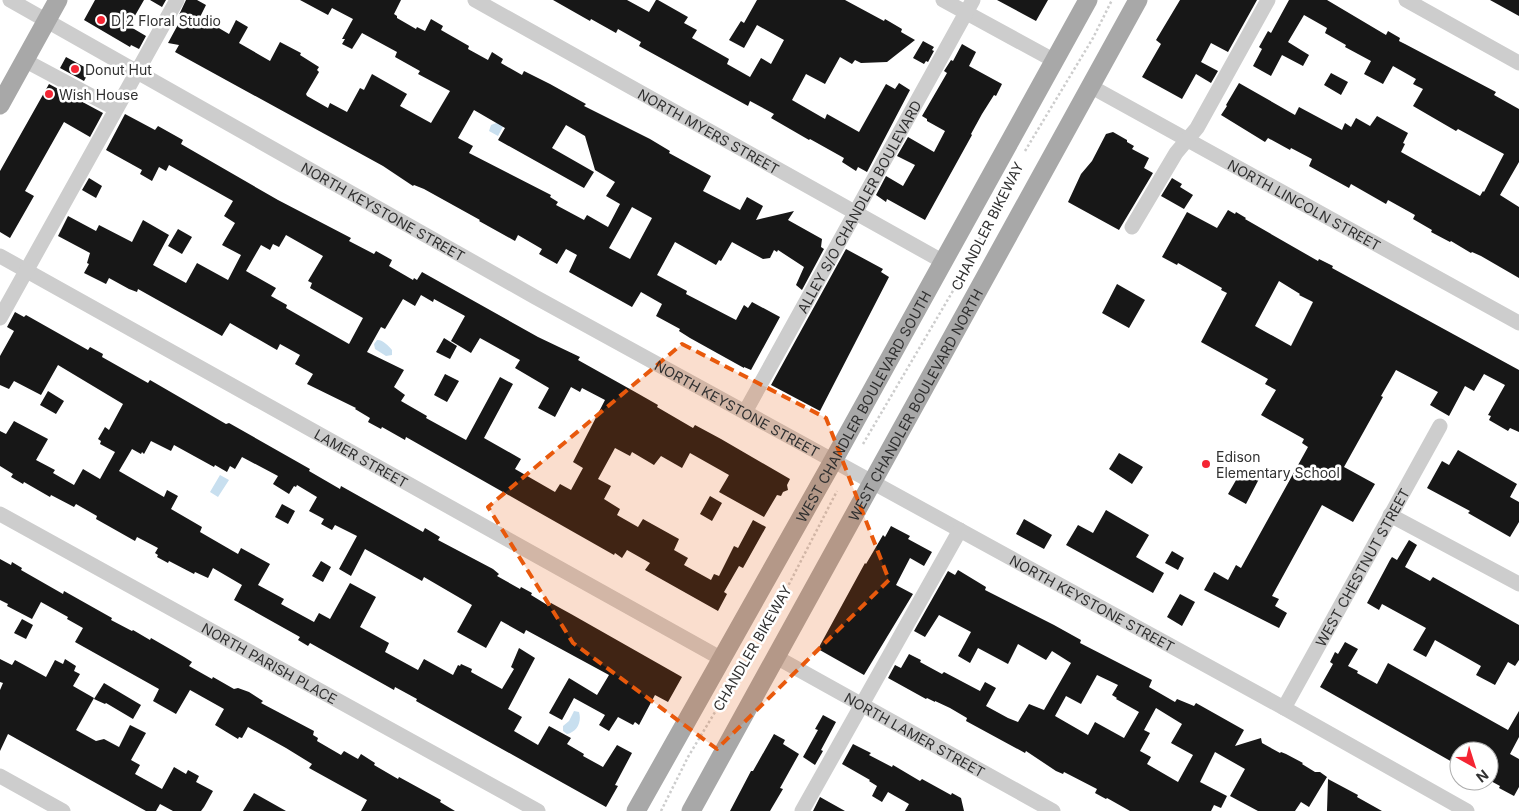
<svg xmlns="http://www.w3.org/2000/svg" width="1519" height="811" font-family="Inter,sans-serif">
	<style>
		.water { fill: #c8dfef }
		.building { fill: #171717; fill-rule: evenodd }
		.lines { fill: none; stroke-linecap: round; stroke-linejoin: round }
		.path { stroke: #cdcdcd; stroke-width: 2.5; stroke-dasharray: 2.5 2.5; stroke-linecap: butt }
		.minor { stroke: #cdcdcd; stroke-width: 15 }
		.major { stroke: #a8a8a8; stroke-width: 19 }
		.marked { fill: #e8590c; fill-opacity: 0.2; stroke: #e8590c; stroke-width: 4; stroke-dasharray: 10 6; stroke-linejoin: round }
		.poi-dot { fill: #f42533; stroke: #fff; stroke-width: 2 }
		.labels { text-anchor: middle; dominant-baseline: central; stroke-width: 5; stroke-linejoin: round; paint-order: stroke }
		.poi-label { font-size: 14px; fill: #303030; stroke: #fff; text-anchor: start }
		.street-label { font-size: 14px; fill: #303030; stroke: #fff }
	</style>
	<rect width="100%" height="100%" fill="#fff"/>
	<path class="water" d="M507 119 498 136 489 131 491 125Z
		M377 340C382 339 389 346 392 350V355L386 356 375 349 374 344Z
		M220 475 229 480 218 497 210 492Z
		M574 711 579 712C582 722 577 732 567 734L563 731V726L569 721Z"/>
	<path class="building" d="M95 0H144L129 26 146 36 139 49 131 45 130 47 84 20Z
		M150 0H166L162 7Z
		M186 0H197L206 5 200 17 229 34 236 20 248 27 239 43 270 61 280 42 301 53 300 55 319 67 317 70 319 72 306 94 307 96 328 108 330 103 347 112 360 88 364 90 372 74 407 94 400 106 431 123 450 91 418 74 420 71 395 57 397 52 362 33 352 49 342 44 345 39H342L353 19 332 8 328 15 300 0H401L394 14 397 16V18L416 29 417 27 425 31 431 19 443 26 441 30 469 46 468 49 488 60 492 52 503 59 501 63 522 75 524 71 550 84 586 104 584 106 650 139 670 151 669 153 711 176 703 191 740 210 747 197 763 206 756 220 794 211 788 220 822 239 821 247 824 249 802 290 796 285 804 267 778 250 777 252 774 250 770 258 763 259 732 242 721 261 719 260 716 265 675 242 657 275 687 291 686 294 736 320 744 305 748 308 752 302 780 317 751 370 744 367V368L690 338 679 331 680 329 656 316 662 304 641 292 632 307 569 272 577 255 566 249 557 264 539 254 542 249 518 235 515 241 479 221 480 220 424 189 414 185 413 186 383 166 175 52 179 45 168 43 181 19 178 17ZM474 110 505 128 498 140 584 188 594 172 552 148 566 125 585 136 595 170 615 182 606 196 620 204 608 227 587 215 584 220 556 205 558 202 550 197 551 195 469 153 473 146 458 138ZM632 207 652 218 630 259 609 248Z
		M553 0H627L649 12 656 0H658L688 17 684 23 697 30 692 38 729 59 727 64 750 77 761 58 771 64 784 40 757 25 744 48 729 40 741 21 744 23 757 0H845L884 21 885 19 902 29 901 32 915 40 887 62 861 63 855 60 852 64 840 57 825 84 806 74 792 100 825 119 827 114 859 132 886 84 895 89 899 83 910 90 867 172 858 167 856 171 842 162 844 158 810 139 809 140 771 118 774 114 750 101 748 106 639 46 641 42 618 29 616 33 591 19 590 21Z
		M997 0H1048L1036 21Z
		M1180 0H1257L1228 52 1211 43 1201 62 1218 71 1211 83 1196 74 1182 99 1142 77 1161 44 1156 40Z
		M1289 0H1327L1386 35 1388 31 1400 38 1399 41 1405 44 1496 92 1494 95 1519 109V162L1500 195 1519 207V278L1481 256 1472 252 1471 253 1451 241 1450 242 1431 232 1432 230 1413 219 1415 215 1388 200 1386 204 1351 184 1349 188 1309 166 1312 159 1291 148 1290 150 1268 138 1265 142 1221 115 1227 106 1226 105 1239 83 1295 115 1299 107 1342 130 1345 123 1351 127 1356 118 1370 126 1377 116 1408 133 1403 143 1405 144 1401 152 1480 196 1483 191 1484 192 1504 154 1458 129 1456 131 1413 106 1423 89 1413 84 1416 79 1393 66 1383 84 1364 74 1371 61 1345 47 1346 45 1325 33 1327 28 1304 15 1288 42 1309 55 1303 66 1282 55 1271 76 1253 66 1262 49 1259 47 1268 31 1271 33Z
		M1490 0H1519V16Z
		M923 41 934 47 932 50 934 51 928 62 926 61 924 64 913 58Z
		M962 44 976 52 969 66 1002 84 996 96 994 95 982 114 971 134 972 135 925 220 887 199 886 202 876 195 886 176 903 186 915 165 897 156 908 137 934 152 945 131 927 121V119L922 116 947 73 944 71 951 60 953 61Z
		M66 57 90 70 84 81 60 68Z
		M1331 73 1348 82 1341 95 1324 85Z
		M49 84 103 113 90 137 64 122 25 191 34 196 10 238 0 232V171Z
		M125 114 155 130 158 126 183 140 181 144 278 200 351 238 349 241 374 254 376 251 392 260 389 266 413 280 414 278 417 280 422 272 538 337 580 357 578 360 637 393 658 405 657 407 693 428 695 425 721 439 790 479 787 485 788 490 783 492 781 496 777 495 764 517 719 492 729 475 690 453 682 468 661 456 654 465 632 452 630 456 615 448 598 479 611 486 604 499 620 509 617 515 638 527 643 519 679 539 674 550 688 558 684 565 711 580 714 574 719 576 734 546 738 548 753 520 766 527 743 568 739 566 724 592 727 594 718 611 645 570 650 563 627 550 622 558 615 553 614 555 406 437 405 440 382 427 381 429 368 422 370 418 355 409 356 408 307 384 313 374 295 364 300 355 280 344 277 350 230 323 222 336 138 289 137 292 129 289 109 278 106 284 84 273 89 264 87 263 90 253 58 236 68 216 96 231 99 225 132 242 143 220 169 235 153 265 186 283 197 263 228 280 241 255 222 245 235 223 224 216 233 201 169 165 166 171 159 167 152 181 140 174 142 170 106 150ZM286 235 323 256 308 281 312 283 310 288 363 318 349 344 286 308 287 305 271 296 276 288 246 271 261 245 270 250 273 244 279 247ZM421 295 433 302 434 299 465 316 451 341 471 353 480 338 520 360 515 368 549 388 538 408 555 417 571 387 580 392 582 388 605 400 573 462 583 468 571 490 560 484 555 492 515 469 521 459 484 438 513 384 500 377 466 440 426 418 427 416 401 401 405 395 394 387 404 370 367 352 381 327 385 329 403 299 415 306Z
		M1113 132 1127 140V142L1134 146 1132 149 1149 158 1144 168 1153 173 1119 230 1068 202 1081 174 1092 161 1106 134Z
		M89 178 102 186 96 198 82 190Z
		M1172 178 1182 184 1180 187 1193 195 1184 209 1161 196Z
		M1228 210 1235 214 1236 212 1246 218 1245 219 1318 261 1319 259 1333 266 1332 268 1519 370V432L1510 428 1508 431 1489 420 1491 416 1488 415 1505 385 1484 374 1474 391 1465 386 1449 416 1430 405 1438 392 1396 370 1381 396 1383 397 1344 467 1375 484 1353 522 1322 505 1272 596 1279 599 1275 606 1287 613 1279 628 1204 590 1214 572 1228 580 1236 565 1241 568 1308 447 1302 443 1304 439 1261 415 1276 390 1265 384 1268 379 1201 342 1227 293 1221 290 1222 288 1178 263 1177 265 1162 257 1187 212 1217 228ZM1279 281 1300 294 1299 295 1313 302 1291 346 1255 326Z
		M178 229 192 237 182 254 168 246Z
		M846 249 883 269 881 272 889 277 820 411 771 385Z
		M1117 284 1145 300 1129 328 1102 313Z
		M15 312 24 317 26 315 88 350 90 347 103 354 102 357 148 383 150 380 226 424 229 423 310 469 309 471 340 489 341 486 423 532 425 528 440 537 438 540 493 569 499 574 497 576 520 589 521 587 532 593 531 595 549 606 551 603 571 614 682 677 668 702 655 695 639 725 635 722 633 725 618 717 609 731 599 725 605 715 574 698 562 720 549 713 569 678 597 695 609 675 526 630 524 634 501 621 486 648 457 632 472 605 424 577 422 581 365 549 351 576 339 569 357 536 335 525 332 530 321 524 324 519 309 511 317 497 297 485 296 487 294 486 289 494 273 484 278 476 242 457 235 469 230 466 227 472 215 465 214 467 174 445 171 451 151 441 144 454 142 452 141 454 132 449 119 471 164 497 167 490 178 496 171 509 202 527 200 532 238 554 241 548 270 564 258 585 284 599 281 604 314 622 319 613 330 619 350 583 376 597 360 627 389 643 385 652 418 670 424 659 453 675 458 665 460 666 461 664 472 669 471 672 502 689 514 669 511 667 519 648 535 658 508 709 522 717 514 731 538 745 549 726 571 738 567 744 584 754 583 756 603 767 617 745 632 753 615 785 618 786 606 807 416 701 417 699 395 687 394 690 310 643 308 646 298 640 300 637 234 600 242 585 213 568 208 578 195 572 194 574 169 561 168 563 157 557 158 555 155 553 158 548 137 537 135 541 96 519 97 516 76 504 74 507 51 495 50 497 24 482 23 484 11 477 13 474 0 466V431L6 434 14 421 48 439 36 460 55 470 53 473 74 485 83 469 100 479 115 452 100 444 101 441 98 439 105 427 109 430 123 404 58 365 41 395 14 381 9 389 0 385V356L14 331 7 327Z
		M444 338 457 346 450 359 436 352Z
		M445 374 459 381 447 402 434 395Z
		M48 391 64 401 56 414 40 405Z
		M1458 450 1517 484 1510 497 1519 502V522L1510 537 1468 513 1470 511 1427 488 1442 461 1449 465Z
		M1119 453 1143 467 1132 484 1109 469Z
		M1243 468 1260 477 1246 504 1228 494Z
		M710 496 722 503 712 521 700 514Z
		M282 504 295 511 288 524 275 517Z
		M1106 510 1149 535 1136 557 1164 573 1153 593 1066 545 1078 525 1093 533Z
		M1024 519 1052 535 1044 549 1016 534Z
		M891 526 910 536 908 539 932 552 924 566 910 558 896 585 913 594 864 675 818 649 865 563 866 564 883 535 885 537Z
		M1409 540 1417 545 1405 567 1430 581 1433 577 1519 625V660L1515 666 1508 662 1495 685 1476 675 1481 666 1435 640 1426 657 1413 650 1426 628 1382 604 1379 610 1367 603 1390 560 1392 557 1397 560Z
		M1172 551 1184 558 1178 570 1165 563Z
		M0 559 11 565 12 562 22 568 21 570 63 594 64 591 112 618 111 620 132 631 133 630 150 640 151 638 184 657 192 662 189 666 212 679 213 677 234 689 238 688 249 692 263 701 261 703 314 731 313 735 318 738 317 741 341 755 344 751 358 759 361 754 375 763 374 765 398 779 399 777 441 800 440 802 455 811H361L367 800 309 768 312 764 286 748 248 727 242 738 239 737 238 739 215 725 224 709 190 690 176 714 153 701 159 689 75 642 83 628 67 619 68 617 41 602 32 619 7 606 8 604 0 600Z
		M321 561 331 567 323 582 312 576Z
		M958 570 986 587 985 590 1054 625 1081 640 1080 643 1152 680 1149 687 1175 702 1177 699 1194 706 1196 703 1244 730 1235 746 1261 738 1262 743 1280 753 1281 752 1286 754 1303 763 1302 764 1315 772H1320L1327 777 1309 807 1301 802 1295 811H1258L1230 796 1245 769 1215 752 1200 782 1227 796 1221 808 1214 805 1211 811H1130L1107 798 1106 799 1095 793 1097 789 1064 772 1063 774 1056 771 1026 751 1025 753 966 721 967 718 950 708 935 701V702L927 698 926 699 888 678 895 665 901 668 909 654 921 660 920 662 942 674 944 672 980 691 985 682 996 688 986 706 1008 718 1018 722 1029 704 1044 710 1071 663 1052 651 1046 660 1018 644 1008 664 978 648 970 663 958 656 971 632 939 615 925 637 914 631 948 571 955 575ZM1097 675 1118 685 1112 695 1117 698 1116 699 1139 712 1124 738 1095 722 1088 735 1055 716 1066 696 1081 704ZM1156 708 1182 724 1171 743 1193 755 1178 782 1147 764 1151 757 1140 751 1150 733 1144 730Z
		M1180 594 1195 602 1182 626 1167 617Z
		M22 619 33 625 26 639 14 633Z
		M1345 642 1358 649 1348 666 1358 671 1357 673 1377 684 1388 663 1508 730 1519 711V737L1510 754 1519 759V787L1514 796 1499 788 1500 786 1489 780V751H1479L1467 745 1463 751H1459V759L1457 758 1454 763 1320 687 1333 664 1330 662 1335 652 1338 654Z
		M0 659 12 665 15 660 46 677 55 660 63 664 65 659 76 666 74 671 80 674 73 686 94 698 76 730 96 741 104 739 119 747 130 725 146 733 131 760 140 765 135 774 162 789 174 767 186 774 188 770 199 776 196 782 213 791 204 807 201 811H173L160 804 156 811H146L8 734 0 751V690L3 683 0 682Z
		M104 683 141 705 133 719 106 703 105 704 94 699Z
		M823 715 836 722 821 750 823 751 815 765 803 757 818 730 815 729Z
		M774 734 785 740 783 744 799 754 780 788 783 789 770 811H730L751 771H753Z
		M853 744 871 753 869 755 892 767 893 765 920 781 922 779 951 795 952 793 961 798 964 811H905L909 804 888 792 882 802 872 796 877 786 869 781 870 780 842 764Z
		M1328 779 1358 795 1357 797 1382 811H1327Z
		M254 793 286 811H243Z
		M820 797 845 811H813Z"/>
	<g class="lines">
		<path class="path" d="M1025 151 1093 38 1112 0
			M863 444 957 284 1015 169
			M661 811 688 757 771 619 837 491"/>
		<g class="minor">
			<path id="s1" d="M10 0 535 297 1284 708 1467 811"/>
			<path id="s2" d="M475 0 942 261"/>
			<path d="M943 0 1055 61"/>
			<path d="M1406 0 1519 63"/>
			<path d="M24 60 116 109"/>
			<path id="s3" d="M1090 86 1519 323"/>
			<path d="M1132 227 1176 153 1197 128 1268 0"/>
			<path id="s4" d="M0 256 722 659"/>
			<path d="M0 318 177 0"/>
			<path id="s5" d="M745 412 973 0"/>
			<path id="s6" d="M0 514 538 811"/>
			<path d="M1390 515 1519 584"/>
			<path id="s7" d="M776 657 1053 811"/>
			<path id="s8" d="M1284 708 1440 426"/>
			<path d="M0 776 63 811"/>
			<path d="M802 811 960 530"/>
		</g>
		<g class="major">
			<path d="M0 105 58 0"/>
			<path id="s9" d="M636 811 833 461 1088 0"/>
			<path id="s10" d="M691 811 1138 0"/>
		</g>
	</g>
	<path class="marked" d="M682 344 826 418 889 580 717 749 573 643 488 507Z"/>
	<g class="poi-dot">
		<circle cx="101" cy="20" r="5"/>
		<circle cx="75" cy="69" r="5"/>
		<circle cx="49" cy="94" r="5"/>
		<circle cx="1206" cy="464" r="5"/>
	</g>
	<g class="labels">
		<g class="poi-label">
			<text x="111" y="20">D|2 Floral Studio</text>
			<text x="85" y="69">Donut Hut</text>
			<text x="59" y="94">Wish House</text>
			<text x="1216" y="456">Edison<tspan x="1216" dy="16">Elementary School</tspan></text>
		</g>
		<g class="street-label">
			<text stroke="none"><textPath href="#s2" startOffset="268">NORTH MYERS STREET</textPath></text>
			<text stroke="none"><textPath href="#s3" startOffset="245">NORTH LINCOLN STREET</textPath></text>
			<text stroke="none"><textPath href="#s5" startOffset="235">ALLEY S/O CHANDLER BOULEVARD</textPath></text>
			<text stroke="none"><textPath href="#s1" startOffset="429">NORTH KEYSTONE STREET</textPath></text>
			<text transform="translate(987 226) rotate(-63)">CHANDLER BIKEWAY</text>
			<text stroke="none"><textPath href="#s9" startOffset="464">WEST CHANDLER BOULEVARD SOUTH</textPath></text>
			<text stroke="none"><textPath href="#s10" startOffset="464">WEST CHANDLER BOULEVARD NORTH</textPath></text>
			<text stroke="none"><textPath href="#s1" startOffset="834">NORTH KEYSTONE STREET</textPath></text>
			<text stroke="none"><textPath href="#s4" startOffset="414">LAMER STREET</textPath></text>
			<text stroke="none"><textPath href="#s8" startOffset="161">WEST CHESTNUT STREET</textPath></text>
			<text stroke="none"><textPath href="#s1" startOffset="1239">NORTH KEYSTONE STREET</textPath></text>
			<text transform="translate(752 648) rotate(-60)">CHANDLER BIKEWAY</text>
			<text stroke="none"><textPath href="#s6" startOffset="308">NORTH PARISH PLACE</textPath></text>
			<text stroke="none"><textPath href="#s7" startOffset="159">NORTH LAMER STREET</textPath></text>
		</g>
	</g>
	<g transform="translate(1474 766) rotate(141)"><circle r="24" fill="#ffffff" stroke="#acacac"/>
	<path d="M0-4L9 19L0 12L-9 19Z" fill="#f42533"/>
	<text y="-8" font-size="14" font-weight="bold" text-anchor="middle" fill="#303030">N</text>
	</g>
</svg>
